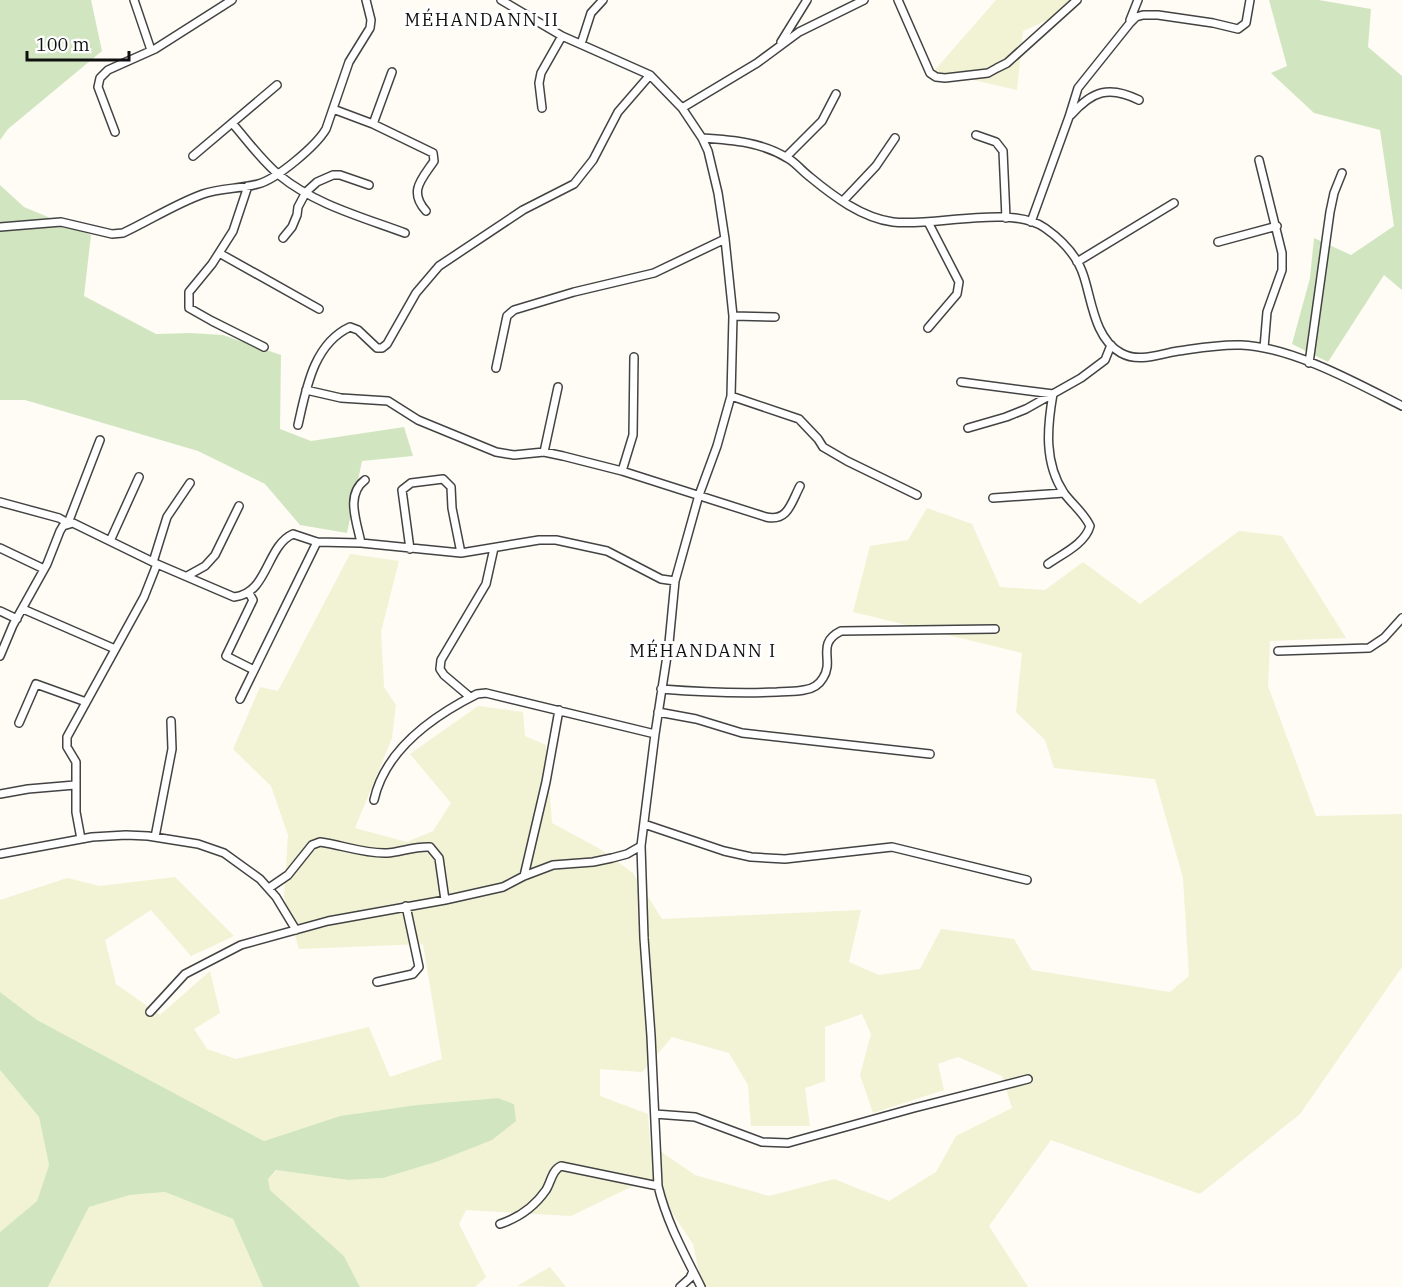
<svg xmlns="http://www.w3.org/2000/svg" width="1402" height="1287" font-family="'IBM Plex Serif',serif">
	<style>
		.farmland { fill: #f2f2d5; fill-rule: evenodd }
		.green { fill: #d1e6c0 }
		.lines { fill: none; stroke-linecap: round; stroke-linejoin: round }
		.minor-casing { stroke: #434343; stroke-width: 10 }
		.minor { stroke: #fff; stroke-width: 7 }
		.labels { text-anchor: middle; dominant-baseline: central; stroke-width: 6; stroke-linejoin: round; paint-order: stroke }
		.quarter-label { font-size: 18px; letter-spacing: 1.5px; fill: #101010; stroke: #fff }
	</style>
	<rect width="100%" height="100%" fill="#fefcf4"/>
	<path class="farmland" d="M996 0H1076L1068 11 1023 31 1017 90 934 71Z
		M927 508 972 524 1000 587 1045 590 1083 562 1140 604 1239 531 1282 536 1346 638 1270 641 1268 686 1316 816 1402 814V967L1300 1114 1200 1194 1051 1140 989 1226 1028 1287H702L693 1244 656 1189 635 1185 571 1216 466 1210 459 1224 486 1277 475 1287H360L344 1256 270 1190 268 1179 277 1170 348 1180 383 1178 436 1162 514 1104 497 1098 417 1105 340 1116 264 1141 37 1020 0 992V900L67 878 100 886 175 877 234 936 191 956 151 910 105 940 116 984 160 1015 210 971 220 1013 194 1029 207 1049 236 1059 369 1027 390 1077 442 1059 423 944 299 949 284 897 288 835 271 786 233 749 260 687 278 691 350 554 399 561 381 632 384 687 396 705 392 738 355 828 407 842 433 831 451 803 410 754 478 706 523 712 525 736 546 745 552 823 600 849 633 873 662 919 861 910 849 962 879 975 920 969 941 929 1014 939 1032 970 1170 992 1189 976 1183 878 1155 779 1054 768 1045 740 1016 712 1022 653 853 612 870 546 908 540ZM862 1014 871 1034 860 1075 873 1113 944 1090 938 1064 958 1057 1002 1076 1012 1108 956 1136 936 1172 889 1201 834 1179 769 1196 695 1175 650 1144 648 1114 600 1096V1069L642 1072 672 1037 729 1053 748 1085 751 1126H810L805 1088 825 1081V1027Z
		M0 1070 39 1117 49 1165 37 1201 0 1232Z
		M165 1192 233 1219 263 1287H48L89 1207 130 1195Z
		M550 1267 566 1287 517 1286Z"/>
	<path class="green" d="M0 0H91L102 51 8 129 0 140Z
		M1269 0H1319L1371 9 1368 47 1402 76V290L1384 275 1328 362 1292 344 1310 278 1314 238 1351 255 1394 226 1380 130 1314 113 1271 73 1287 66Z
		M0 185 24 207 91 235 84 296 156 334 190 333 223 335 281 355 280 429 311 441 404 427 413 456 362 461 347 533 300 525 265 484 198 451 25 400H0Z
		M0 992 37 1020 264 1141 340 1116 417 1105 498 1098 514 1104 516 1121 492 1140 436 1162 383 1178 348 1180 276 1170 268 1179 270 1190 344 1256 360 1287H263L233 1219 165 1192 130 1195 89 1207 48 1287H0V1232L37 1201 49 1165 39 1117 0 1070Z"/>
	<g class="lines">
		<defs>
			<path id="minor" d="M134 0 151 50
				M501 0 562 36 650 75 682 108 702 138 708 151 718 193 725 239 733 316 731 396 717 446 699 495 675 581 669 643 655 734 641 846 644 938 651 1036 658 1186C667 1223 684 1253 701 1287
				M898 0 930 73 936 77 945 78 988 73 997 68 1007 63 1077 0
				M1130 20 1138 0
				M781 42 807 0
				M581 44 591 13 603 0
				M542 108 539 83 541 73 562 36
				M682 108 757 63 799 32 864 0
				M333 109 373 124 433 153 434 161C422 179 408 191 426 211
				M1071 115C1092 91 1109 85 1139 100
				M232 123C247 140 261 160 279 175 314 204 362 217 405 233
				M373 124 392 72
				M115 132 98 87 100 78 108 70 155 49 232 0
				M976 135 996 142 1003 151 1006 218
				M702 138C733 140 762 142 789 159 797 164 802 171 810 177 833 196 862 218 893 222 934 227 1011 204 1045 228 1062 240 1078 257 1084 277 1092 302 1095 339 1121 353 1139 363 1159 354 1178 351 1199 348 1220 344 1241 345 1292 347 1357 383 1402 406
				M193 156 277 85
				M786 157 822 121 836 94
				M1259 160 1282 253V270L1267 312 1264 348
				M248 186 233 231 212 264 189 292V308L212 321 264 347
				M843 201 876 166 895 138
				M928 222 959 282 957 294 928 328
				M1031 222 1069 117 1078 88 1130 23 1136 17 1143 15H1158L1213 23 1238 29 1246 23 1250 0
				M0 227 61 222 112 234 123 233C149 221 175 204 203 194 220 188 240 189 258 184 277 179 316 146 326 129L349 62 370 28 371 20 366 0
				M283 238 292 227 297 215 298 207 306 192 317 182 333 175H340L369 185
				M1218 242 1277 226
				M219 253 319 309
				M1077 262 1174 203
				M733 316 775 317
				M1309 363 1330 212 1334 193 1342 173
				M496 368 507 316 514 310 574 292 654 273 725 239
				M961 382 1053 394C1047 428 1044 463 1064 493 1072 504 1084 513 1090 526 1085 544 1062 554 1048 564
				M306 390 341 398 388 401 418 420 496 452 514 455 544 452 563 456 622 471 766 517C788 522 791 503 800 486
				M731 396 799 419 818 439 823 447 847 461 917 495
				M298 425C306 390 313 344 350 327L358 330 377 348H382L387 344 416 293 439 266 523 210 574 184 593 160 618 112 650 75
				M968 428 1006 417 1026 409 1081 378 1105 360 1111 345
				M544 452 558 387
				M622 471 633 435 634 357
				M993 498 1064 493
				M0 502 59 518 68 523 100 440
				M110 541 139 477
				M361 543C357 522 345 495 365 480
				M0 548 44 569
				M410 549 402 490 411 483 443 479 451 487 452 508 461 553
				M153 562 167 517 190 483
				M187 576 205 566 215 555 239 506
				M249 593 253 600 226 656 254 670
				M23 609 115 649
				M0 611 17 619
				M1278 651 1369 648 1384 638 1402 618
				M0 656 13 625 47 564 60 531 63 526 73 523 157 564 234 597C268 594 266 546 293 534L317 542 361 543 461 553 539 540H556L607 551 661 579 675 581
				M661 689C700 692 738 694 777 692 786 691 795 692 804 690 812 689 819 685 823 678 835 660 815 644 841 631L995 629
				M470 697 444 675 440 669 441 660 486 584 494 548
				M240 699 317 542
				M658 712 696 719 742 733 930 754
				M19 723 36 684 86 702
				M0 794 28 789 75 785
				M374 800C385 750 433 716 477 694L486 693 655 734
				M644 824 724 851 751 857 785 859 892 847 1027 880
				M155 837 172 749 171 721
				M81 839 76 812V762L67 747V737L144 597 157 564
				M0 854 92 837 126 835 148 836 198 844 224 853 260 879 276 897 296 930
				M524 876 546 782 559 710
				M269 888 288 875 312 845 320 842C342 845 365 854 387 853 401 852 415 846 430 847L439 858 445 900
				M377 982 413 974 419 967 406 906
				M150 1012 185 974 241 945 328 921 445 900 503 887 524 876 553 865 593 862 612 858 627 854 641 846
				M655 1114 695 1117 762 1142 788 1143 914 1108 1028 1079
				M500 1224C518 1218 535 1206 546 1190 551 1182 552 1170 561 1166L658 1186
				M680 1287 690 1278 693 1271"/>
		</defs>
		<use href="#minor" class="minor-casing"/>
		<use href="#minor" class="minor"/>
	</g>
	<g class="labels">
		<g class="quarter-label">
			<text x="482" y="19">MÉHANDANN II</text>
			<text x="703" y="650">MÉHANDANN I</text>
		</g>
	</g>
	<path d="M27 51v9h102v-9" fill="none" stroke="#101010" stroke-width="3"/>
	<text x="36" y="51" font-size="18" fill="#101010" stroke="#ffffff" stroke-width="4.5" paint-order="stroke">100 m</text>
</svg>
